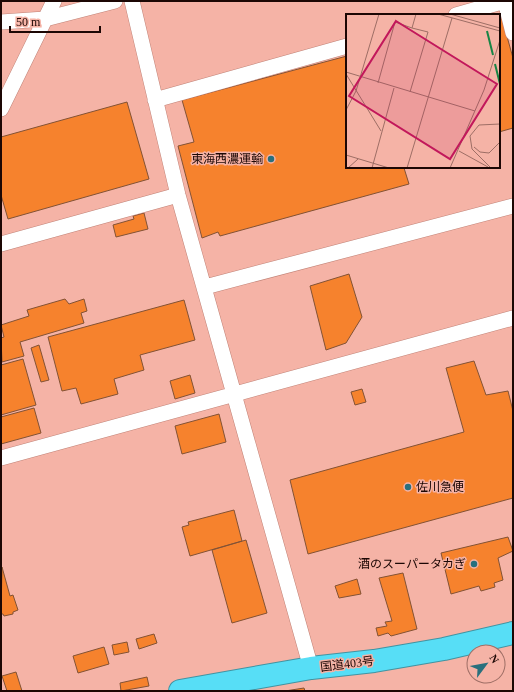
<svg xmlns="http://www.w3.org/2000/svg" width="514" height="692" font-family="'Times New Roman','Noto Sans JP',serif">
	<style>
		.building { fill: #f6822d; stroke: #835234 }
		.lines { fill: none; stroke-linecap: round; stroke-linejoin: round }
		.minor-casing { stroke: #c08276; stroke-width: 16 }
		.highway-casing { stroke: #4293a1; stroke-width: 24 }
		.minor { stroke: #fff; stroke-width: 15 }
		.highway { stroke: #57def6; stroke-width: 22 }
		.poi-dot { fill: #29707d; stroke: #f5b3a6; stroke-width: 1.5 }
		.labels { text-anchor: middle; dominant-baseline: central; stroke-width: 3; stroke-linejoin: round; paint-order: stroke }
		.poi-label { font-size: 12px; fill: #1c0704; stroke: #f5b3a6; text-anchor: end }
		.street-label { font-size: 12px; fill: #1c0704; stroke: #f5b3a6 }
		.inset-river { fill: none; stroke: #188445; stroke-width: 2 }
		.inset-road { fill: none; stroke: #9e6e65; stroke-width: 1 }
		.view { fill: #c2185b; fill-opacity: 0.15; stroke: #c2185b; stroke-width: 2 }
		.inset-edge { fill: none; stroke: #1c0704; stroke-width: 2 }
	</style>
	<rect width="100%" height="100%" fill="#f5b3a6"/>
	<path class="building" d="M499 15H501L513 58V128L499 132Z
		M347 56V167H406L404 168 409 184 220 236 218 232 202 238 178 146 194 142 182 100Z
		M127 102 149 179 8 219 1 195V137Z
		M144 213 148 229 116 237 113 225 134 219 133 216Z
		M349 274 362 317 346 343 326 350 310 286Z
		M65 299 69 304 84 299 87 311 81 313 84 323 20 342 24 356 2 362 1 338 4 337 1 325 29 316 27 310Z
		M184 300 195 340 140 355 144 370 114 379 118 394 81 404 76 388 62 391 48 337Z
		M39 345 49 380 41 382 31 348Z
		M23 359 36 405 1 415V365Z
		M474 361 486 395 508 391 513 411V498L308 554 290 480 464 432 446 368Z
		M190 375 195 393 175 399 170 381Z
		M362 389 366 402 355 405 351 392Z
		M34 408 41 433 1 444V417Z
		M219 414 226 442 182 454 175 426Z
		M234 510 242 541 190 556 182 527 189 525 188 522Z
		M508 537 513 551 498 558 503 580 494 583 495 587 481 591 479 586 451 594 441 553Z
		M246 540 267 613 232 623 212 550Z
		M2 567 10 596 13 595 18 610 13 612V614L4 616 3 614H1Z
		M403 573 417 629 391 636 388 633 378 636 376 628 387 626 385 622 392 621 379 578Z
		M357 579 361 594 339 598 335 586Z
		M154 634 157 643 139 649 136 639Z
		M127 642 129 652 114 655 112 645Z
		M104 647 109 664 78 673 73 656Z
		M16 672 22 691H7L2 676Z
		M147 677 149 686 121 691 120 683Z
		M304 688 305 691H285Z"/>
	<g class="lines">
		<defs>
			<path id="minor" d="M132 1 178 195 311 668
				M456 15 505 1 513 33
				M1 22 45 19 115 1
				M155 100 347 46
				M1 109 54 1
				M1 244 178 195
				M205 287 513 206
				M1 458 513 318"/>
			<path id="highway" d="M180 691 311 668 374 661 444 649 513 633"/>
		</defs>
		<use href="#minor" class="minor-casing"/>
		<use href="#highway" class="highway-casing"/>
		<use href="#minor" class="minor"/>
		<use href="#highway" class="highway"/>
	</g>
	<g class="poi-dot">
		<circle cx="271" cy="159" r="4"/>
		<circle cx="408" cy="487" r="4"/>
		<circle cx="474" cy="564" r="4"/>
	</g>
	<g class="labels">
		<g class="poi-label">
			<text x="263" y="159">東海西濃運輸</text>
			<text x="416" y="487" text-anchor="start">佐川急便</text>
			<text x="466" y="564">酒のスーパータカぎ</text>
		</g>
		<g class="street-label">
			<text transform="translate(347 664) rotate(-7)">国道403号</text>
		</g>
	</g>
	<g transform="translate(346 14)">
		<rect width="154" height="154" fill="#f5b3a6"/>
		<path class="inset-river" d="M141 17 147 41M149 50 154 70"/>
		<path class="inset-road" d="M92 0 154 17M104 0 154 14M0 58 129 97M0 60 35 117M32 69 49 8 66 14M64 78 82 18 66 14 70 0M0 96 10 77 33 0M128 133 134 138 143 139 154 128M113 137 142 153M0 141 43 154M2 154 12 145M26 154 48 74M61 154 106 4M104 154 138 76 154 26M145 154 126 135 124 122 133 111 154 110"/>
		<path class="view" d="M50 7 151 70 104 145 3 82Z"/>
		<rect width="154" height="154" class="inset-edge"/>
	</g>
	<rect width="514" height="692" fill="none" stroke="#1c0704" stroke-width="4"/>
	<g transform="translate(486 664) rotate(58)"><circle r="19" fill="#f5b3a6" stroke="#9e6e65"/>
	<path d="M0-3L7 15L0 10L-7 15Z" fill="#29707d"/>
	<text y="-6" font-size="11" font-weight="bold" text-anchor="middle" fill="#1c0704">N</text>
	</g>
	<path d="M10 26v6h90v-6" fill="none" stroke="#1c0704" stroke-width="2"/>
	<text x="16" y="26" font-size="12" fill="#1c0704" stroke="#f5b3a6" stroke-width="3" paint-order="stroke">50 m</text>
</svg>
